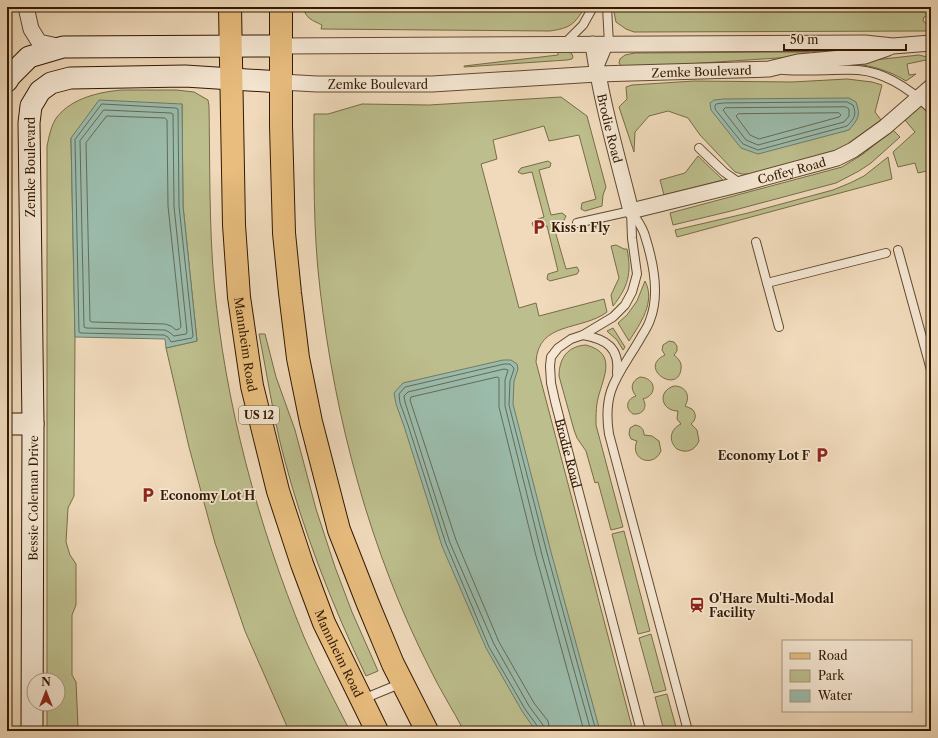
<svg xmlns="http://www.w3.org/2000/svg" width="938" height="738" font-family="'Libre Caslon Text',serif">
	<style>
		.green { fill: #bdbe8d; stroke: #786c46 }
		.water { fill: #9bbbab; stroke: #717a67 }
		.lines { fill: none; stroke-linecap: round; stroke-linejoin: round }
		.shore { stroke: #666a56; stroke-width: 1 }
		.lane-casing { stroke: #62492f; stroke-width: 10 }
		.street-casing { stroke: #62492f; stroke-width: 17 }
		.secondary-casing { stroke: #321900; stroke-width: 23 }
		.primary-casing { stroke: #321900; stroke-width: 24 }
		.lane { stroke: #f5e7d3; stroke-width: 8 }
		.street { stroke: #f5e7d3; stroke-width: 15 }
		.secondary { stroke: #f5e7d3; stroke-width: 21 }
		.primary { stroke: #e8bd7e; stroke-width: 22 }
		.labels { text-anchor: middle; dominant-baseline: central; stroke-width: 3.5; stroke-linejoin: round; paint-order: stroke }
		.shield { fill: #f5e7d3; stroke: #6c573f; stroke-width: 1 }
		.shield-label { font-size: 11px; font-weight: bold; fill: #321900 }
		.street-label { font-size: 12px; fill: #321900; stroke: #f5e7d3 }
		.poi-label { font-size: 12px; font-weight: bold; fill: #321900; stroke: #f5e7d3; text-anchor: start }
	</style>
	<rect width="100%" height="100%" fill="#f0dabb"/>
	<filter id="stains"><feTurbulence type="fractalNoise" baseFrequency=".005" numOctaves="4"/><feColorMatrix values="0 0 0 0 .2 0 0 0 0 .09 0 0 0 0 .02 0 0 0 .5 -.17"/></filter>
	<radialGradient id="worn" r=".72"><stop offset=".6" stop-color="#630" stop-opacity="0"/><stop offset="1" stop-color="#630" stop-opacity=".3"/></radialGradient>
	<path class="green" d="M303 7H585C574 25 570 28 550 31L321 29 322 25C312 20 306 19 303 7Z
		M613 7H931V15L924 17 923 20 925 23H931V30L926 31 634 32 626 29 616 22Z
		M558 52H569L572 54 573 57 572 59 567 60 464 67V66L558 55Z
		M808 52 810 54 808 56 626 68 622 67 619 63 620 59 625 55 635 53Z
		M919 55 931 58V64L928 66 926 60 907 64 909 75 916 74 906 81C890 71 873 66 855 64L856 62Z
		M847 79 872 82 882 85 875 112 881 120 851 143 837 151 751 174H742L735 172 700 135 688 118 668 111 649 116 635 132 634 152 619 107 627 99 626 87 632 85 694 81 792 82Z
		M122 90H176L194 92 208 100 209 106C210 165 209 223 214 282 225 404 258 525 304 637 318 669 334 700 350 731H289L245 631 215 543 189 447 166 348 197 341 183 206 182 104 71 138 75 337 74 496 68 508 66 542 70 555 76 564V605L72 615V675L76 682 78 727 73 731H47V704H58V680H47V146C49 137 51 125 57 117 72 98 99 92 122 90Z
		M561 97 587 116 606 187 603 195 602 206 585 211 581 209 582 203 596 199 579 135 549 141 544 126 493 140 497 159 481 164 519 308 536 303 539 316 604 299 607 312C582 331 538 321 536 362L633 731H464C453 710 440 690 430 669 370 551 335 419 320 289 313 231 314 172 314 114H328L362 104 429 105Z
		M921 106 923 107 931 116V170L918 173 915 163 898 167 893 152 915 132 905 120Z
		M893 130 900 137 871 163 859 171 836 183 731 211 673 225 670 213 842 167 863 154Z
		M698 156 723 180 664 195 660 180 685 173Z
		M888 157 892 179 677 237 675 230 748 213 833 190 850 183 864 176Z
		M548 161 551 163 550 167 539 170 551 215 562 213 566 216 563 222 553 224 566 269 577 267 579 271 577 274 550 281 547 279 548 274 558 271 547 226 534 228 532 223 535 220 544 217 532 172 522 174 518 172 521 168Z
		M616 245 624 249H627C632 273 628 287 613 306L611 295 619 278 611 246Z
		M645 281C656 302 640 324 629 341L618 323 627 315 637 301Z
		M613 328 625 347 623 350 617 340 608 332 607 331Z
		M259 334H265L276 377 295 430 316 509 335 567 352 612 378 671 366 676C332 605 303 531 283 454 273 415 267 374 259 334Z
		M669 341 674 342 677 346V351L674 355C679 359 682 363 681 369 678 395 637 368 665 355L662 350 663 345Z
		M586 345C620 354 601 380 597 403 596 410 596 417 596 425L623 527 611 530 598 482 595 483 586 451 577 438 574 430 559 376C559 358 568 346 586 345Z
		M640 377C656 378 658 395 643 399 648 407 643 415 633 414 625 409 626 399 636 396 630 389 631 381 640 377Z
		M674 386C686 386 691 396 685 406L692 409C697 414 696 420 691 424L697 430 699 441C695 450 687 454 677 449 668 441 670 429 681 424L677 419 678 411C661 411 657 391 674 386Z
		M635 425C641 426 644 429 644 435L652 436 659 441 661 451C653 469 629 459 637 441L631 439 629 434 630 428Z
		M624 531 650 631 638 634 612 534Z
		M651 634 666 690 654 693 639 638Z
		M667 694 677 731H664L655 697Z"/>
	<path class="water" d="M849 98 856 102C861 116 858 119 849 130L758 154 741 148 711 110 710 103 714 100 723 99Z
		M99 100 182 104 183 206 197 341 166 348 165 339 75 337 71 138Z
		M503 360H511L517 364 518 369 514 381 513 404 551 552 600 731H536L522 711 486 648 442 546 404 426 396 404 394 393 403 383Z"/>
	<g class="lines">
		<path class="shore" d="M847 102 853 105C857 115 854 119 847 126L758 150 743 144 715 109V106L716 104 723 103Z
			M102 104 176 108 178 109 179 206 193 336 192 338 171 342 168 337 164 335 81 333 79 332 75 140Z
			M846 107 849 109V116L844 122 758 145 746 140 723 110 725 108Z
			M104 110 171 113 173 114 174 206 187 332 186 334 174 336 169 332 165 330 86 328 84 327 80 141Z
			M839 113 841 115 839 117 759 139 750 135 736 116 738 114Z
			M107 116 165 118 167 120 168 206 181 327 179 329 176 330 171 326 165 324 92 322 90 321 86 143Z
			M539 731 538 727 525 709 489 647 446 544 408 425 400 403 399 394 405 387 504 364H510L513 367 514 369 510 381 509 405 547 553 596 731
			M544 731 543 725 529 706 494 644 450 543 405 402 404 396 408 392 504 369 508 370 505 380V406L542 555 591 731
			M550 731 548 721 534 703 499 642 456 540 410 400 411 397 497 377 499 378V407L536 556 584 731"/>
		<defs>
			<g id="lane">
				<path d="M564 44 583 25 593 7"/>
				<path d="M599 68 609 44 607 7"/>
				<path d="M784 70C809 72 834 69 858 70 885 72 912 91 931 109"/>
				<path d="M699 148 724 172 741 184"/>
				<path id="s1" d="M631 211 632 238 637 274 632 292 625 305 613 317 583 335 571 339 558 348 551 357 550 366 551 383 555 401 641 731"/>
				<path d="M632 212C637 220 643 228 645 236 653 261 660 295 650 320 648 327 643 333 640 339 619 375 602 389 609 434L688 731"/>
				<path d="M577 223 631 211"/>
				<path d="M756 242 767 283 886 253"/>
				<path d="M898 250 931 370"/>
				<path d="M767 283 779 327"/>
				<path d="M583 335C606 339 620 348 617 373"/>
				<path d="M363 699 402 683"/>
			</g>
			<g id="street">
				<path d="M26 7 31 29 39 42 62 47"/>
				<path id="s2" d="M593 44C601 101 617 155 631 211L741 184 837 158 853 150 885 127 931 87"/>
				<path d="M281 46 865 43 893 46 931 43"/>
				<path id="s3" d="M281 82 317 84H432L597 74 769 69 798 62 865 56 888 48"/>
			</g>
			<g id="secondary">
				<path d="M7 81 10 76 29 57 63 47 281 46"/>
				<path d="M7 424H33"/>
				<path id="s4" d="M32 731 33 424 29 123 31 106 40 91 51 83 70 78 185 76 281 82"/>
			</g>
			<g id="primary">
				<path id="s5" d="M230 7 234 225 239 297 252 386 278 491 302 564 324 623 377 731"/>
				<path d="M281 7V126L284 233 290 293 298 358 311 422 339 530 368 604 393 664 427 731"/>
			</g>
		</defs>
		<use href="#lane" class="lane-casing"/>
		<use href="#street" class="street-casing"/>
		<use href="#secondary" class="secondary-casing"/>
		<use href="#primary" class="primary-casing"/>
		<use href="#lane" class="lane"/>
		<use href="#street" class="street"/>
		<use href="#secondary" class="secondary"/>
		<use href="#primary" class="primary"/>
	</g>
	<defs>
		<symbol id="parking-bare" viewBox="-9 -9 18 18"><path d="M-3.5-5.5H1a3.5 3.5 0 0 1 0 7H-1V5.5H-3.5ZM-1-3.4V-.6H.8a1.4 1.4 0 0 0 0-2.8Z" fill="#8f2418" stroke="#f5e7d3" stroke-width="2.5" paint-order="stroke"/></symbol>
		<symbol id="station-bare" viewBox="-9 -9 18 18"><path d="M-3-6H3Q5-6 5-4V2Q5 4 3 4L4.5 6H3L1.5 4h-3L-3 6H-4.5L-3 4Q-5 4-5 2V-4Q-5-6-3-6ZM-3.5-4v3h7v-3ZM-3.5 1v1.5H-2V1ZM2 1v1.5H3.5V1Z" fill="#8f2418" stroke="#f5e7d3" stroke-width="2.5" paint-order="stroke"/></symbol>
	</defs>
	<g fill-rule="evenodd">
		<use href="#parking-bare" x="528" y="216" width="22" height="22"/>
		<use href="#parking-bare" x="811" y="444" width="22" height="22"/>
		<use href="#parking-bare" x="137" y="484" width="22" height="22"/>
		<use href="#station-bare" x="686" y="594" width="22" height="22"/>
	</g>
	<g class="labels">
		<rect class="shield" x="239" y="406" width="40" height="18" rx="3"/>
		<g class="shield-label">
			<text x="259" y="415">US 12</text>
		</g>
		<g class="street-label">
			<text stroke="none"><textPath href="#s3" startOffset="421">Zemke Boulevard</textPath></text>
			<text stroke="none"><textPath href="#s3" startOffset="97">Zemke Boulevard</textPath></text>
			<text stroke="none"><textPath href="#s2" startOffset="86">Brodie Road</textPath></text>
			<text transform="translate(30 167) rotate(-90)">Zemke Boulevard</text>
			<text stroke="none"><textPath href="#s2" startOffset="337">Coffey Road</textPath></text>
			<text stroke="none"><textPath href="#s5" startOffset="338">Mannheim Road</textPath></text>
			<text stroke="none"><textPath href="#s1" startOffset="287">Brodie Road</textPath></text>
			<text stroke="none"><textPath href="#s4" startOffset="233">Bessie Coleman Drive</textPath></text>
			<text stroke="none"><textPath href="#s5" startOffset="662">Mannheim Road</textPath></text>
		</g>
		<g class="poi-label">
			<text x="551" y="227">Kiss n Fly</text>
			<text x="810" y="455" text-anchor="end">Economy Lot F</text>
			<text x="160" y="495">Economy Lot H</text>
			<text x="709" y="598">O'Hare Multi-Modal<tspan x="709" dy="14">Facility</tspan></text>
		</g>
	</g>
	<rect width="938" height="738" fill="none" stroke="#f0dabb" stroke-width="24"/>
	<rect x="8" y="8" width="922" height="722" fill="none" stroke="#321900" stroke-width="2"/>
	<rect x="12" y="12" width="914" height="714" fill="none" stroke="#321900"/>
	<rect x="782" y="640" width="130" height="72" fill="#f5e7d3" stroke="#a7957f"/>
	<rect x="790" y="653" width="20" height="6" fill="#e8bd7e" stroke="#a7957f"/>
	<text x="818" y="660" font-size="12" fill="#321900">Road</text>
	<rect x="790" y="670" width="20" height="12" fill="#bdbe8d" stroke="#a7957f"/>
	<text x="818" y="680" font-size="12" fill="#321900">Park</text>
	<rect x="790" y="690" width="20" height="12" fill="#9bbbab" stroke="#a7957f"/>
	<text x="818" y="700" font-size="12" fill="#321900">Water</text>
	<g transform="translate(46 692)"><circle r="19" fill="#f5e7d3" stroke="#a7957f"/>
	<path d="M0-3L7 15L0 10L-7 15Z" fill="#8f2418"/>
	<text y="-6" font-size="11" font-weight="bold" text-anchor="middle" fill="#321900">N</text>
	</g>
	<path d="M784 44v6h122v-6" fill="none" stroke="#321900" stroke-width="2"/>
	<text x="790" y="44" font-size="12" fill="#321900" stroke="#f5e7d3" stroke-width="3" paint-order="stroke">50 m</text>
	<rect width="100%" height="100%" filter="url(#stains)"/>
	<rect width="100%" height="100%" fill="url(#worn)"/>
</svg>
